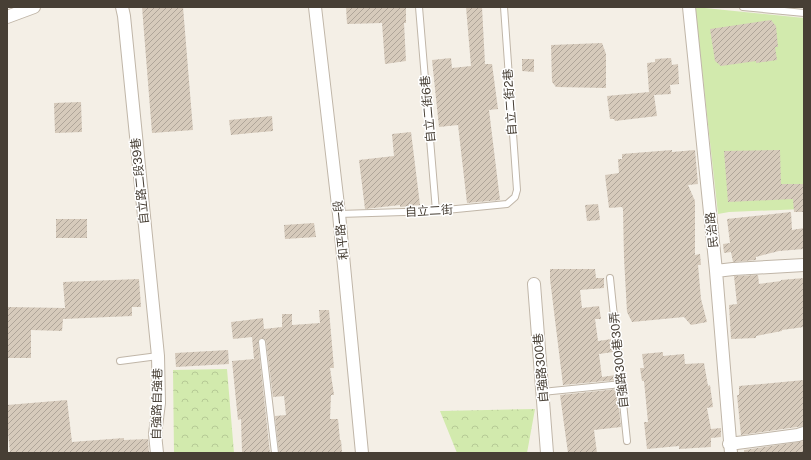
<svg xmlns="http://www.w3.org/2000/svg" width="811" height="460" font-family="'Public Sans','Noto Sans TC',sans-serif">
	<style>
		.grass { fill: #d2eaad }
		.forest { fill: url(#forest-crowns) }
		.building { fill: url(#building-hatch) }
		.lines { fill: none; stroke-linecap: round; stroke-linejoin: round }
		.lane-casing { stroke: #c0b6a8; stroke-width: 8 }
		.street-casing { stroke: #c0b6a8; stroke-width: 14 }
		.lane { stroke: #fff; stroke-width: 6 }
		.street { stroke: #fff; stroke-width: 12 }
		.labels { text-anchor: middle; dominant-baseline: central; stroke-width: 3; stroke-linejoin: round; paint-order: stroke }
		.street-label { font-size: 12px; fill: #473f35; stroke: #fff }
	</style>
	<defs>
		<pattern id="forest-crowns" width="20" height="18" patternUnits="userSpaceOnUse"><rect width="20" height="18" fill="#d2eaad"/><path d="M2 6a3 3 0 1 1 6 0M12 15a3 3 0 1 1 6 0" fill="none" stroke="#b6ca95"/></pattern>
		<pattern id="building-hatch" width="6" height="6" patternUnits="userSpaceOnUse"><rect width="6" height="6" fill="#d6cabb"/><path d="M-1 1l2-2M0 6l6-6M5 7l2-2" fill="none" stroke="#afa599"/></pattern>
	</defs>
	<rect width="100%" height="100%" fill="#f4efe6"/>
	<path class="grass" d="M695 7 804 18V209L729 212 718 214Z"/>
	<path class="forest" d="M227 369 234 453H174L173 370Z
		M535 409 527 453H457L440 411Z"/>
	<path class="building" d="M142 7H183L193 130 152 133Z
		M346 7H406V23H404L406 61 385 64 382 23 347 24Z
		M466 7H482L485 64H492L498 109 489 110 500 200 467 203 458 125 439 127 432 60 451 58 452 68 471 66Z
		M771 20 776 26 778 47H775L777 60 756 63V61L721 66 715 61 710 29Z
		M602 43 606 54V88L556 87 552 82 551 45Z
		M671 58 672 65 678 64 679 84 670 85 671 94 654 95 657 116 615 121 614 119H610L607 96 649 92 647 63 655 62V59Z
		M522 59H534V72L522 71Z
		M81 102 82 132 55 133 54 103Z
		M272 116 273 131 231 135 229 120Z
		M411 132 420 205 400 207V205L365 209 359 160 394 156 392 134Z
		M672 150V152L695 150 698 184 688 185 695 201V255L700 254 701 265H698L701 299 707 322 691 325 684 317 632 322 627 312 624 258 623 209 622 207 609 208 605 175 619 173 618 159H622V154Z
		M780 150 781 184H804V212H794L793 199 728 202 724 151Z
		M598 204 600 220 587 221 585 205Z
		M791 212 792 230 804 228V249L779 251 767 254 756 257V260L733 262 731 252 724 253 723 244 730 243 727 219Z
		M56 219H87V238H56Z
		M314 223 316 237 285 239 284 225Z
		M550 269H595L596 278H604V288L580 290 582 308 599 306 601 319H595L598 341 612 339 613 352 599 354 602 377 616 375V380L563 385 550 279Z
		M758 275 759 284 781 281V280L804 278V327L782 330V331L756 336V338L731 339 729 305 737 304 734 276Z
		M139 279 141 307H132V316L63 319 62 331 31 330V358H7V307L65 308 63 282Z
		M319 310H329L334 368H330L334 395H331L330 419H338L340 440H341L342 452 279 453 275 416 286 415 284 396 273 397 266 341 265 339 262 338 259 339 258 343 270 453 242 452 241 419 238 420 232 361 254 359 252 337 233 339 231 322 263 318 264 329 282 327V314H292V325L320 323Z
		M228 350 229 364 176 367 175 353Z
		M663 352V356L684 354 685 364 704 363 708 386 710 385 713 407 707 408 711 429 721 428V437L711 438V447L679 449V446L647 449 644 422H648L644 381H642L640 368H644L642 354Z
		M804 380V426L741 435 737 395H739V386Z
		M617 389 621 427 594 430 597 453H568L560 395Z
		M67 400 72 442 124 438V440L148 439 149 453H10L7 422V405Z
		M804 441V453H744V450Z"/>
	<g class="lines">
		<defs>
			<path id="lane" d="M419 7 436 211
				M743 7 804 13
				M339 214 436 211 507 204 515 197 517 190 504 7
				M610 278 627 441
				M262 342 275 453
				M120 361 158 356
				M542 392 622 384"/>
			<path id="street" d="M122 7 124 16 158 356 159 403 155 434 157 453
				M315 7 339 214 362 453
				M689 7 716 271 731 453
				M7 17 34 7
				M716 271 733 269 804 265
				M534 284 547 453
				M729 444 798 435 804 433"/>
		</defs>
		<use href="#lane" class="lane-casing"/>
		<use href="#street" class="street-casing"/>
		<use href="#lane" class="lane"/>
		<use href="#street" class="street"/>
	</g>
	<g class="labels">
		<g class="street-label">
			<text transform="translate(510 102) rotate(-94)">自立二街2巷</text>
			<text transform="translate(428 109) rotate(-95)">自立二街6巷</text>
			<text transform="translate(140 181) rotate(-96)">自立路二段39巷</text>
			<text transform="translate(429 211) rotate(-3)">自立二街</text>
			<text transform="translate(341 230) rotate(-96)">和平路一段</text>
			<text transform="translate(712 230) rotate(-96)">民治路</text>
			<text transform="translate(619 360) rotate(-96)">自強路300巷30弄</text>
			<text transform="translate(541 368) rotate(-95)">自強路300巷</text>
			<text transform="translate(157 404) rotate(-89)">自強路自強巷</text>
		</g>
	</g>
	<rect width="811" height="460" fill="none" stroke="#473f35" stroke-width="16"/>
</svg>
